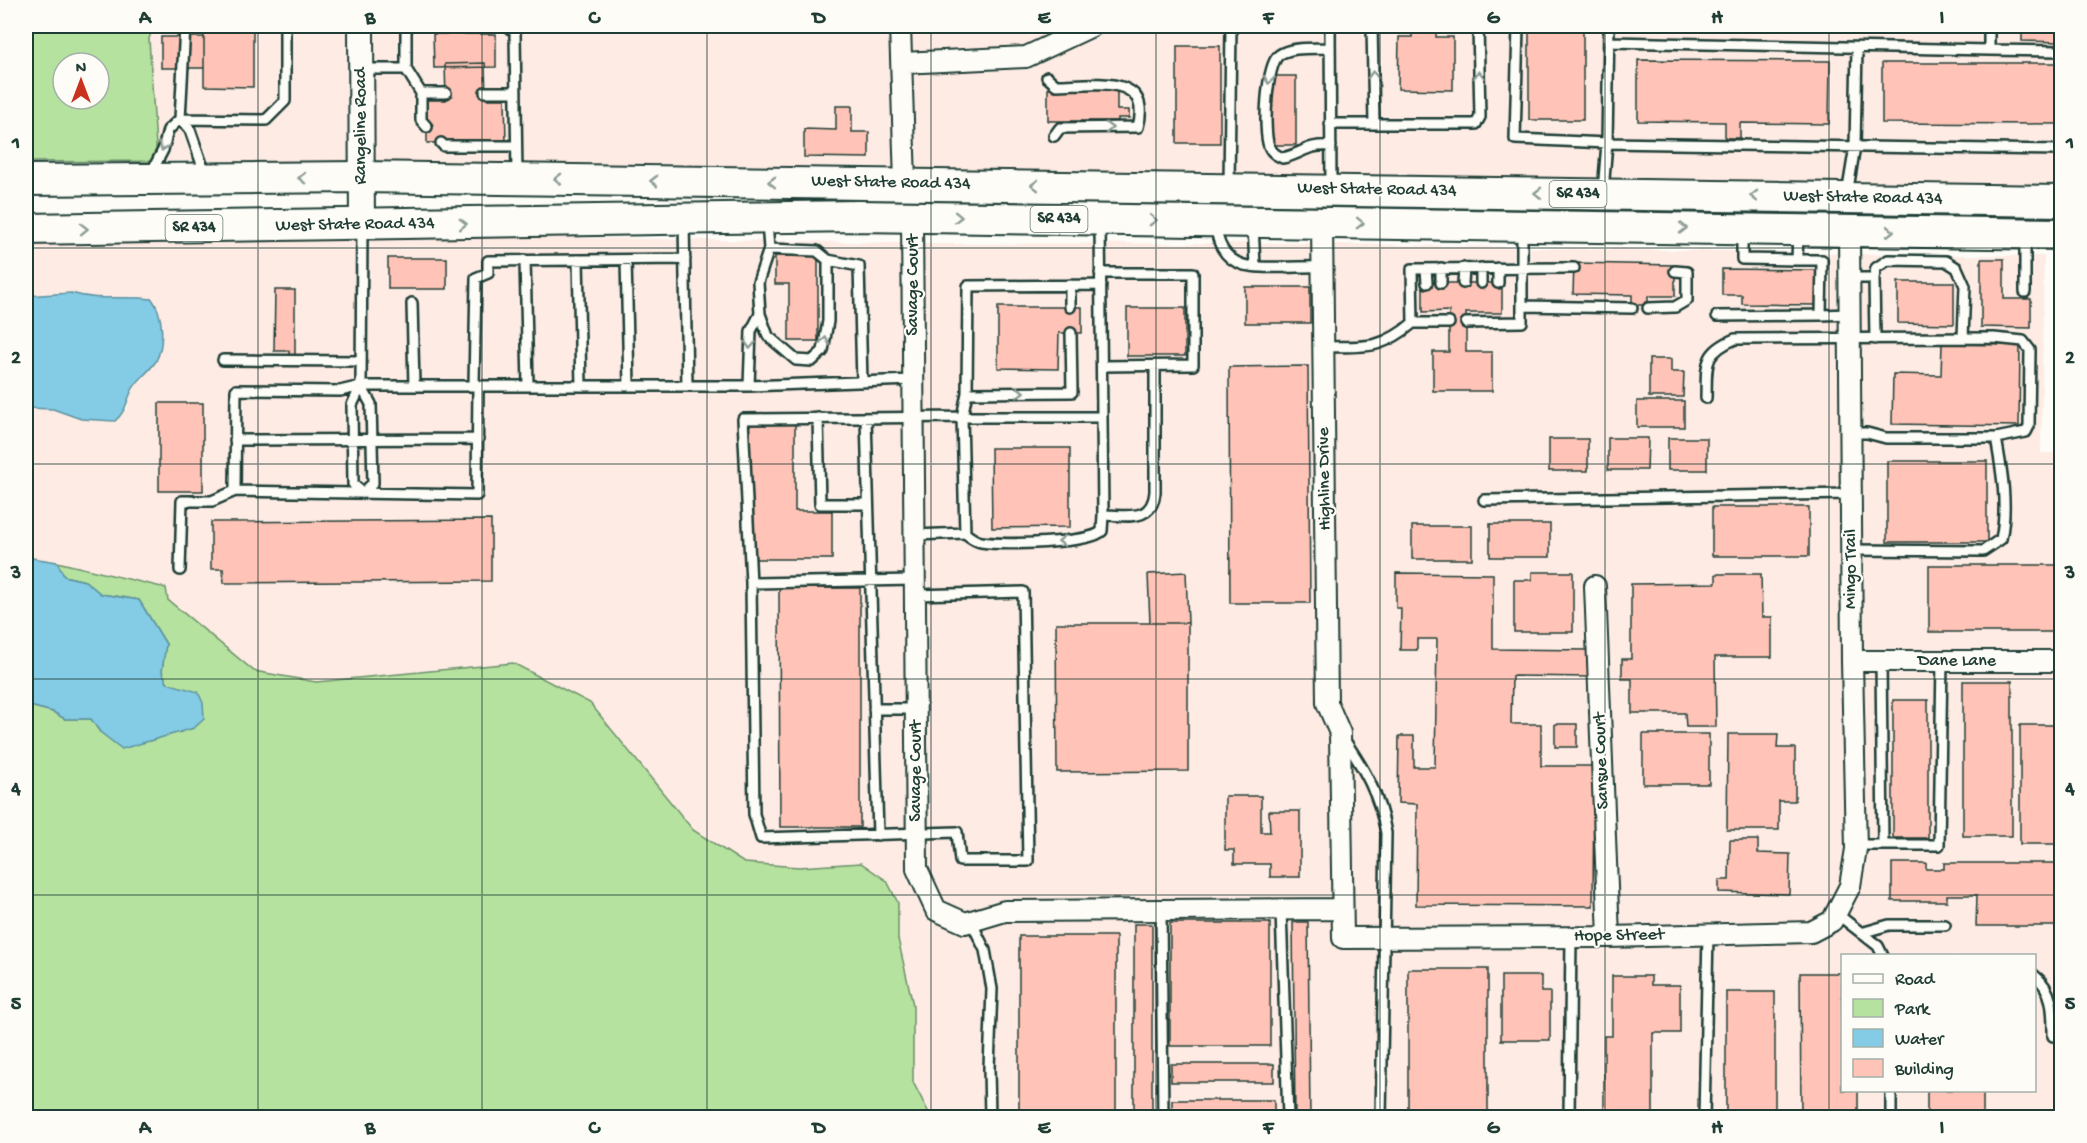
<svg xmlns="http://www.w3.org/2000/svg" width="2087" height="1143" font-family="'Gochi Hand',sans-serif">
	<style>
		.built { fill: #feebe4; fill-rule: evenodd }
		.green { fill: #b6e29f; stroke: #6a906a; stroke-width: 1.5; fill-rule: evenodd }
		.water { fill: #84cbe5; stroke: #5c929e; stroke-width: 1.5 }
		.building { fill: #ffc4b7; stroke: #1f3d34; stroke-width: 1.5 }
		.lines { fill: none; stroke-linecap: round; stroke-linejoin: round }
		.service-casing { stroke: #1f3d34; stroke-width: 14 }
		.minor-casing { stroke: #1f3d34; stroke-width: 24 }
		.tertiary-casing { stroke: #1f3d34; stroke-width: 28 }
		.primary-casing { stroke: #1f3d34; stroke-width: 34 }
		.service { stroke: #fdfcf7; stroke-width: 9 }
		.minor { stroke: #fdfcf7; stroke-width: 20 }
		.tertiary { stroke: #fdfcf7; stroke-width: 24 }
		.primary { stroke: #fdfcf7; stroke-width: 30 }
		.oneway { stroke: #8e9c96 }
		.grid { fill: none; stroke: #1f3d34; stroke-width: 1.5; stroke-opacity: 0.55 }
		.labels { text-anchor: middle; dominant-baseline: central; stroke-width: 4.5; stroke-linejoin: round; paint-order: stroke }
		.shield { fill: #fdfcf7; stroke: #62766e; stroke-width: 1.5 }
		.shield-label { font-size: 16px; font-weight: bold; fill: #1f3d34 }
		.street-label { font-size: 18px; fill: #1f3d34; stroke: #fdfcf7 }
		.neatline { fill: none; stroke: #1f3d34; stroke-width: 2 }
		.grid-label { font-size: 20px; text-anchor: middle; font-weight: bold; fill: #1f3d34 }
	</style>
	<rect width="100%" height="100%" fill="#fdfcf7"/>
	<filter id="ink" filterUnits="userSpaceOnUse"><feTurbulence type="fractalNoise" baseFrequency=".0167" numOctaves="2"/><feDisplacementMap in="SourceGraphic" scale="12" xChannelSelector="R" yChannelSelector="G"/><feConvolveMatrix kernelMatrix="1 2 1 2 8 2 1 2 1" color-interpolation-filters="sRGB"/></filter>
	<g filter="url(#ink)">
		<path class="built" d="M153 26H352V161H157L149 39Z
			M370 26H892L896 167 370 161Z
			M909 26H1071L1024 47 911 53Z
			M1114 26H2061V189L913 168 911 73 1029 69Z
			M465 236 904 243 928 915 962 932 1006 922 1334 920 1335 938 1397 947H1600L1811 942 1839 926 1858 888 1861 671H2061V1117H931L913 1082V1005L898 939V903L887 881 861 863 799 867 744 863 693 830 590 703 513 663 316 682 254 671 168 600 166 588 26 557V408L53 409 81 419 126 411 133 388 157 359 133 296 111 299H91L71 293 26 296V239ZM1842 956H2034V1090H1842Z
			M1313 243 1331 735 1333 899 1005 901 965 912 943 902 926 867 921 244Z
			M1331 244 1841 253 1847 848 1841 883 1826 913 1809 922 1617 926 1604 576 1586 577 1599 927 1352 928 1349 739 1352 737 1349 723 1346 722 1336 700Z
			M1858 254 2044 256 2041 453H2061V651H1860Z"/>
		<path class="green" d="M26 26H153L149 39 157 161 26 162ZM63 63H99V99H63Z
			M57 562 166 588 168 600 254 671 316 682 513 663 590 703 693 830 744 863 799 867 861 863 887 881 898 903V939L913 1005V1082L931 1117 26 1118V705L53 712 65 719H91L100 732 151 741 168 734 181 732V688L167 683 162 671 166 644 139 600 101 594 85 581 64 576Z"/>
		<path class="water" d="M71 293C100 302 123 295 152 299 163 313 165 344 156 361 150 371 138 379 132 390 126 403 126 411 115 421L81 419 53 409 26 408V296Z
			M26 557 57 562 64 576 85 581 101 594 139 600 166 644 162 671 167 683 198 692 203 703 204 719 194 728 122 749 100 732 91 719H65L53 712 26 705Z"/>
		<path class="building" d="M204 26H253V87L204 86Z
			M1412 26H1436V37H1453V90L1398 89 1399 37H1412Z
			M1529 26H1583V120H1529Z
			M2022 26H2062V42L2022 41Z
			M433 34H496V67L434 68Z
			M161 37H204V68H161Z
			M1177 46H1220V143H1177Z
			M1638 60 1830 61 1829 124 1740 123V138H1725V122L1638 121Z
			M485 63 486 99H505L506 142 427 143V100H446L445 64Z
			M1882 63H2062V124L1882 123Z
			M1271 76H1296V145H1271Z
			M1048 89H1117V110H1129V118H1118V121H1048Z
			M836 106H852V132H869V158L804 157V129L836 130Z
			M775 256H818V341H789V284H775Z
			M388 258H447V289H388Z
			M1981 259H2004V299H2031V328L1981 327Z
			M1574 263 1675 265V296H1648V305H1632V295L1573 294Z
			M1722 269 1818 270 1817 305 1742 304V295H1722Z
			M1898 282H1954V324L1898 323Z
			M1423 283H1502V313H1466V352H1492V391H1433V352H1449V311L1423 312Z
			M1245 287H1310V323H1245Z
			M275 290H295V357H289V351H274Z
			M998 307H1082V333H1059L1058 369 998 368Z
			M1127 308H1185V356H1127Z
			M1942 344 2020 345 2019 426 1892 424 1893 374 1941 375Z
			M1649 359H1671V372H1684L1683 397H1649Z
			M1308 366 1310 603H1230L1229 367Z
			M1637 401H1684V427H1637Z
			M159 403H203V491H159Z
			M749 422H795V511H832V559H749Z
			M1608 438H1648L1647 470H1608Z
			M1668 438H1707V470H1668Z
			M1549 439H1588V471H1549Z
			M991 448H1070V527L992 528Z
			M1887 461H1987V542H1887Z
			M1712 507H1809V556H1712Z
			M491 520V581L224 583 223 569H211V522Z
			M1490 524H1550V557H1490Z
			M1412 526H1472V559H1412Z
			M1929 565H2061V632H1929Z
			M1186 572 1188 623H1150L1148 574Z
			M1532 572H1573V632H1514V580H1532Z
			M1396 573 1493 574V649L1591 650V677L1512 676 1511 724H1541V766H1594L1593 906 1416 905 1417 804 1398 803 1399 736H1414V767H1435L1437 639H1417V650H1400L1401 608H1396Z
			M1716 574H1761L1762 617H1772V657H1715L1716 727H1686L1685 713H1632V679H1622V659H1631V584L1716 583Z
			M779 588H860V827H780Z
			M1056 623H1188V771L1057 772Z
			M1963 681H2012V836H1963Z
			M1893 700H1928V838H1893Z
			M1555 724H1577V747H1555Z
			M2020 725H2062V844H2020Z
			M1643 734H1709V784H1643Z
			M1728 734H1778L1777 748H1795V801H1779V830H1727Z
			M1225 796H1261V832H1270L1269 811H1300V877H1270V864H1234V850H1225Z
			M1730 840H1758V853L1790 854 1789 894 1719 892V880H1729Z
			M1892 863H1926V869H1944V863H2062V926H1976L1977 895H1947V901H1892Z
			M1293 922H1308L1310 1118H1295Z
			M1170 923H1270V1046H1170Z
			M1134 924H1152V1118H1134Z
			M1019 936H1116V1118H1019Z
			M1408 969H1488V1118H1408Z
			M1800 973H1842V1090H1858V1118H1801Z
			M1501 976H1541V992H1550V1040H1501Z
			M1612 976H1651V985H1680V1033H1653V1118H1604V1036H1612Z
			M1726 992H1775V1118H1726Z
			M1171 1064H1274V1082H1171Z
			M1927 1090H1983V1118H1927Z
			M1172 1100H1274V1118H1172Z"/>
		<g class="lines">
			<defs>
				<path id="service" d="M185 26 180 119 266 120 285 101V26
					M506 26 515 32 517 177
					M1330 26 1331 188
					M1372 26 1374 124
					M1518 26 1515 139 1607 143 1603 191
					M1609 26 1607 143 2062 150
					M1609 42 1989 50V26
					M1330 48C1315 49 1291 46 1279 55 1266 65 1263 131 1269 146 1272 153 1276 155 1283 158 1303 153 1308 144 1331 146
					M1989 50 2062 51
					M363 69H406V26
					M406 69 421 93
					M1047 77 1056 85C1090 85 1153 72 1138 127L1060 128 1054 136
					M485 92H516
					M1330 124H1476L1480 117 1478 26
					M427 127 421 120V93H446
					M441 143 444 146H516
					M151 173 163 150 168 130 180 119 190 130 205 173
					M1229 185 1231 26
					M1847 195 1855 146 1857 48
					M1100 225 1102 417H962L967 393 968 286 1101 285
					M1216 226C1217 242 1224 258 1241 264 1254 270 1305 266 1322 267
					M1253 226 1255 265
					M362 228 361 386H687L684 223
					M1742 234V259L1797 260 1798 234
					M2025 236V292
					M525 260 528 385
					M578 260 581 385
					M626 260 629 385
					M828 260 859 266 862 382
					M1441 268V283
					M1481 268V283
					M1426 269 1427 283
					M1100 273H1193V365L1102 366
					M1850 278H1874L1876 268 1888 260 1946 261 1957 268 1965 286 1963 338
					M1874 278 1875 339
					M1463 283 1464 268
					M1498 283V268
					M1070 285V307
					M412 303 414 386
					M1522 306 1632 308
					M1648 308 1675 307 1687 300V272L1675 271
					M760 314 768 336 796 360 812 361 823 351 828 321V260L817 251 769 249
					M1821 315 1850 314
					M1717 316 1821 315 1822 260H1797
					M1449 323H1413L1412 269 1574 268
					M1466 323 1522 322V231
					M1323 347C1364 346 1380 351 1413 323
					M223 360 361 361
					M474 385 476 278 488 273V261L685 259
					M361 386 340 391 236 390 235 491 477 495 478 385
					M361 386 371 404 373 483 363 493 353 484 352 405Z
					M687 386H749L913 380
					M749 386 751 331 760 314 758 282 769 249 767 222
					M967 393 1072 392 1071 333
					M1706 398C1707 366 1702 353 1735 339L1994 338 2023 341 2030 350 2029 426 2026 432 1996 438
					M1102 417 1103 515C1127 515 1152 523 1155 492V366
					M818 418 820 504H868
					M866 418 878 835
					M1850 433H1867L1886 438H1996C2002 471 2008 506 2001 539L1983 551 1851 550
					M235 440 478 439
					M1484 500 1851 494
					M965 533C970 537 975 541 981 542 1001 545 1090 544 1102 531L1103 515
					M915 535 965 533 962 417 743 419 751 583 915 580
					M180 570 182 501H212L235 491
					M751 583 754 814 761 838 957 832 960 861H1028L1023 592 915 595
					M1881 661 1883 845
					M874 709H916
					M1343 738C1365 770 1379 794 1386 833L1381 1118
					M1856 845H1939L1942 661
					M1161 910 1163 1118
					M1281 910 1288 1118
					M1836 913 1878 946 1883 956
					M971 921 985 950 992 989 989 1068 990 1118
					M1861 933 1889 925H1945
					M2034 975C2054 990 2053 1013 2053 1036
					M1891 1090V1118
					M1569 1118 1571 937
					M1704 1118 1708 934"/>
				<path id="minor" d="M900 26 905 183
					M902 63 1026 57 1092 26
					M912 217 917 869 936 910 965 923 1005 911 1342 909
					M1322 222 1327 703 1340 733 1343 938 1609 937 1811 932 1832 921 1850 886 1856 849 1852 661 1849 230
					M1595 586 1609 937
					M1852 661H2062"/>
				<path id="tertiary" d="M361 26 362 226"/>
				<path id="primary" d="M26 180 361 177 2062 201
					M26 229 858 216 2062 234"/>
			</defs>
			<use href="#service" class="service-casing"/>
			<use href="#minor" class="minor-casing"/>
			<use href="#tertiary" class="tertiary-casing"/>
			<use href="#primary" class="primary-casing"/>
			<use href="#service" class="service"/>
			<use href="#minor" class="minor"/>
			<use href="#tertiary" class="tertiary"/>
			<use href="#primary" class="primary"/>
		</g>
		<defs><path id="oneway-chevron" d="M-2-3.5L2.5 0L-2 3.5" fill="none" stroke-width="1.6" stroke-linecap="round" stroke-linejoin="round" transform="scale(1.5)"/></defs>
		<g class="oneway">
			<use href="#oneway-chevron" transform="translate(1373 75) rotate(-91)"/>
			<use href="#oneway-chevron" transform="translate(1479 75) rotate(-91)"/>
			<use href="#oneway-chevron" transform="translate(1269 80) rotate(97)"/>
			<use href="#oneway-chevron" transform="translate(1109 128) rotate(-1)"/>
			<use href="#oneway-chevron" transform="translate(163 147) rotate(108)"/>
			<use href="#oneway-chevron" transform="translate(302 178) rotate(179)"/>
			<use href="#oneway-chevron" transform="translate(558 179) rotate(-179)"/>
			<use href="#oneway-chevron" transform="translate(654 181) rotate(-179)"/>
			<use href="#oneway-chevron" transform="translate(772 182) rotate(-179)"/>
			<use href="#oneway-chevron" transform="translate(1035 185) rotate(-179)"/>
			<use href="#oneway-chevron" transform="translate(1538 193) rotate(-179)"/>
			<use href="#oneway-chevron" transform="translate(1754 196) rotate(-179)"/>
			<use href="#oneway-chevron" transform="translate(958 217) rotate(1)"/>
			<use href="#oneway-chevron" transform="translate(1153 220) rotate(1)"/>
			<use href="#oneway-chevron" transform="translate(1360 223) rotate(1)"/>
			<use href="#oneway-chevron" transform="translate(463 224) rotate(-1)"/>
			<use href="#oneway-chevron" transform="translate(1683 228) rotate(1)"/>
			<use href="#oneway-chevron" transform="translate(84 229) rotate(-1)"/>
			<use href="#oneway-chevron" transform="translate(1890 231) rotate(1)"/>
			<use href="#oneway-chevron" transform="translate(825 341) rotate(-79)"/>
			<use href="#oneway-chevron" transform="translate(750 345) rotate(94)"/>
			<use href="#oneway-chevron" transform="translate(1020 392)"/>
			<use href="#oneway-chevron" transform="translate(1062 541) rotate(179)"/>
		</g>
	</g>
	<path class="grid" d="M258 26V1118M482 26V1118M707 26V1118M931 26V1118M1156 26V1118M1380 26V1118M1605 26V1118M1829 26V1118M26 248H2062M26 464H2062M26 679H2062M26 895H2062"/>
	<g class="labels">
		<g class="shield">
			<rect x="1549.5" y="181" width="57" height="26" rx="4.5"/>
			<rect x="1030.5" y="206" width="57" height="26" rx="4.5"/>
			<rect x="165.5" y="215" width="57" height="26" rx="4.5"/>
		</g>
		<g class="shield-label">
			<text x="1578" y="194">SR 434</text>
			<text x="1059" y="219">SR 434</text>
			<text x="194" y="228">SR 434</text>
		</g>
		<g class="street-label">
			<text transform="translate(361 126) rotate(-90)">Rangeline Road</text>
			<text transform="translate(891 183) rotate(1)">West State Road 434</text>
			<text transform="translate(1377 190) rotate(1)">West State Road 434</text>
			<text transform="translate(1863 198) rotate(1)">West State Road 434</text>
			<text transform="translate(355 225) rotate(-1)">West State Road 434</text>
			<text transform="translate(913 285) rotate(-90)">Savage Court</text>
			<text transform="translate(1325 479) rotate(-91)">Highline Drive</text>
			<text transform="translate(1851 569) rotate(-90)">Mingo Trail</text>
			<text x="1957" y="661">Dane Lane</text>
			<text transform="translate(1602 761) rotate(-92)">Sansue Court</text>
			<text transform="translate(916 771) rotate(-90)">Savage Court</text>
			<text transform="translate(1619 936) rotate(-1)">Hope Street</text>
		</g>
	</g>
	<rect width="2087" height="1143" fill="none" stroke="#fdfcf7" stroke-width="66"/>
	<rect x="1841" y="954" width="195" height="138" fill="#fdfcf7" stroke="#a4b0a9" stroke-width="1.5"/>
	<rect x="1853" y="974" width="30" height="9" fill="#fdfcf7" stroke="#a4b0a9" stroke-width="1.5"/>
	<text x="1895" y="984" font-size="18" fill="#1f3d34">Road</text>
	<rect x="1853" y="999" width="30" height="18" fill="#b6e29f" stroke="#a4b0a9" stroke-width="1.5"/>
	<text x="1895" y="1014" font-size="18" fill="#1f3d34">Park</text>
	<rect x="1853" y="1029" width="30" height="18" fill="#84cbe5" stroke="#a4b0a9" stroke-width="1.5"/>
	<text x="1895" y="1044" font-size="18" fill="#1f3d34">Water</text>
	<rect x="1853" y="1059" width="30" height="18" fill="#ffc4b7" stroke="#a4b0a9" stroke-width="1.5"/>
	<text x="1895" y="1074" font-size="18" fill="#1f3d34">Building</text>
	<g transform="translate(81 81)"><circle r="28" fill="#fdfcf7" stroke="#a4b0a9" stroke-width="1.5"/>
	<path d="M0-4.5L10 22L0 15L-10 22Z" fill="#c8321e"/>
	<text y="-9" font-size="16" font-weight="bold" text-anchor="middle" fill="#1f3d34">N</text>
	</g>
	<rect x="33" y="33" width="2021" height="1077" class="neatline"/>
	<g class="grid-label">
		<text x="145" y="23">A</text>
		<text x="370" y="23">B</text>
		<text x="594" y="23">C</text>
		<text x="819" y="23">D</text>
		<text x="1044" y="23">E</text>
		<text x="1268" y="23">F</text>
		<text x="1493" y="23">G</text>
		<text x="1717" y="23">H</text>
		<text x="1942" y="23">I</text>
		<text x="16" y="148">1</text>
		<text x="2070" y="148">1</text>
		<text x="16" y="363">2</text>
		<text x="2070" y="363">2</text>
		<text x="16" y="578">3</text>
		<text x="2070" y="578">3</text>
		<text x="16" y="794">4</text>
		<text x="2070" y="794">4</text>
		<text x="16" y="1009">5</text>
		<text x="2070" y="1009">5</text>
		<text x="145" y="1133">A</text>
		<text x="370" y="1133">B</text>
		<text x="594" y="1133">C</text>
		<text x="819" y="1133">D</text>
		<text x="1044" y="1133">E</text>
		<text x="1268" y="1133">F</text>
		<text x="1493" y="1133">G</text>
		<text x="1717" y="1133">H</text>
		<text x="1942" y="1133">I</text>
	</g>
</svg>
